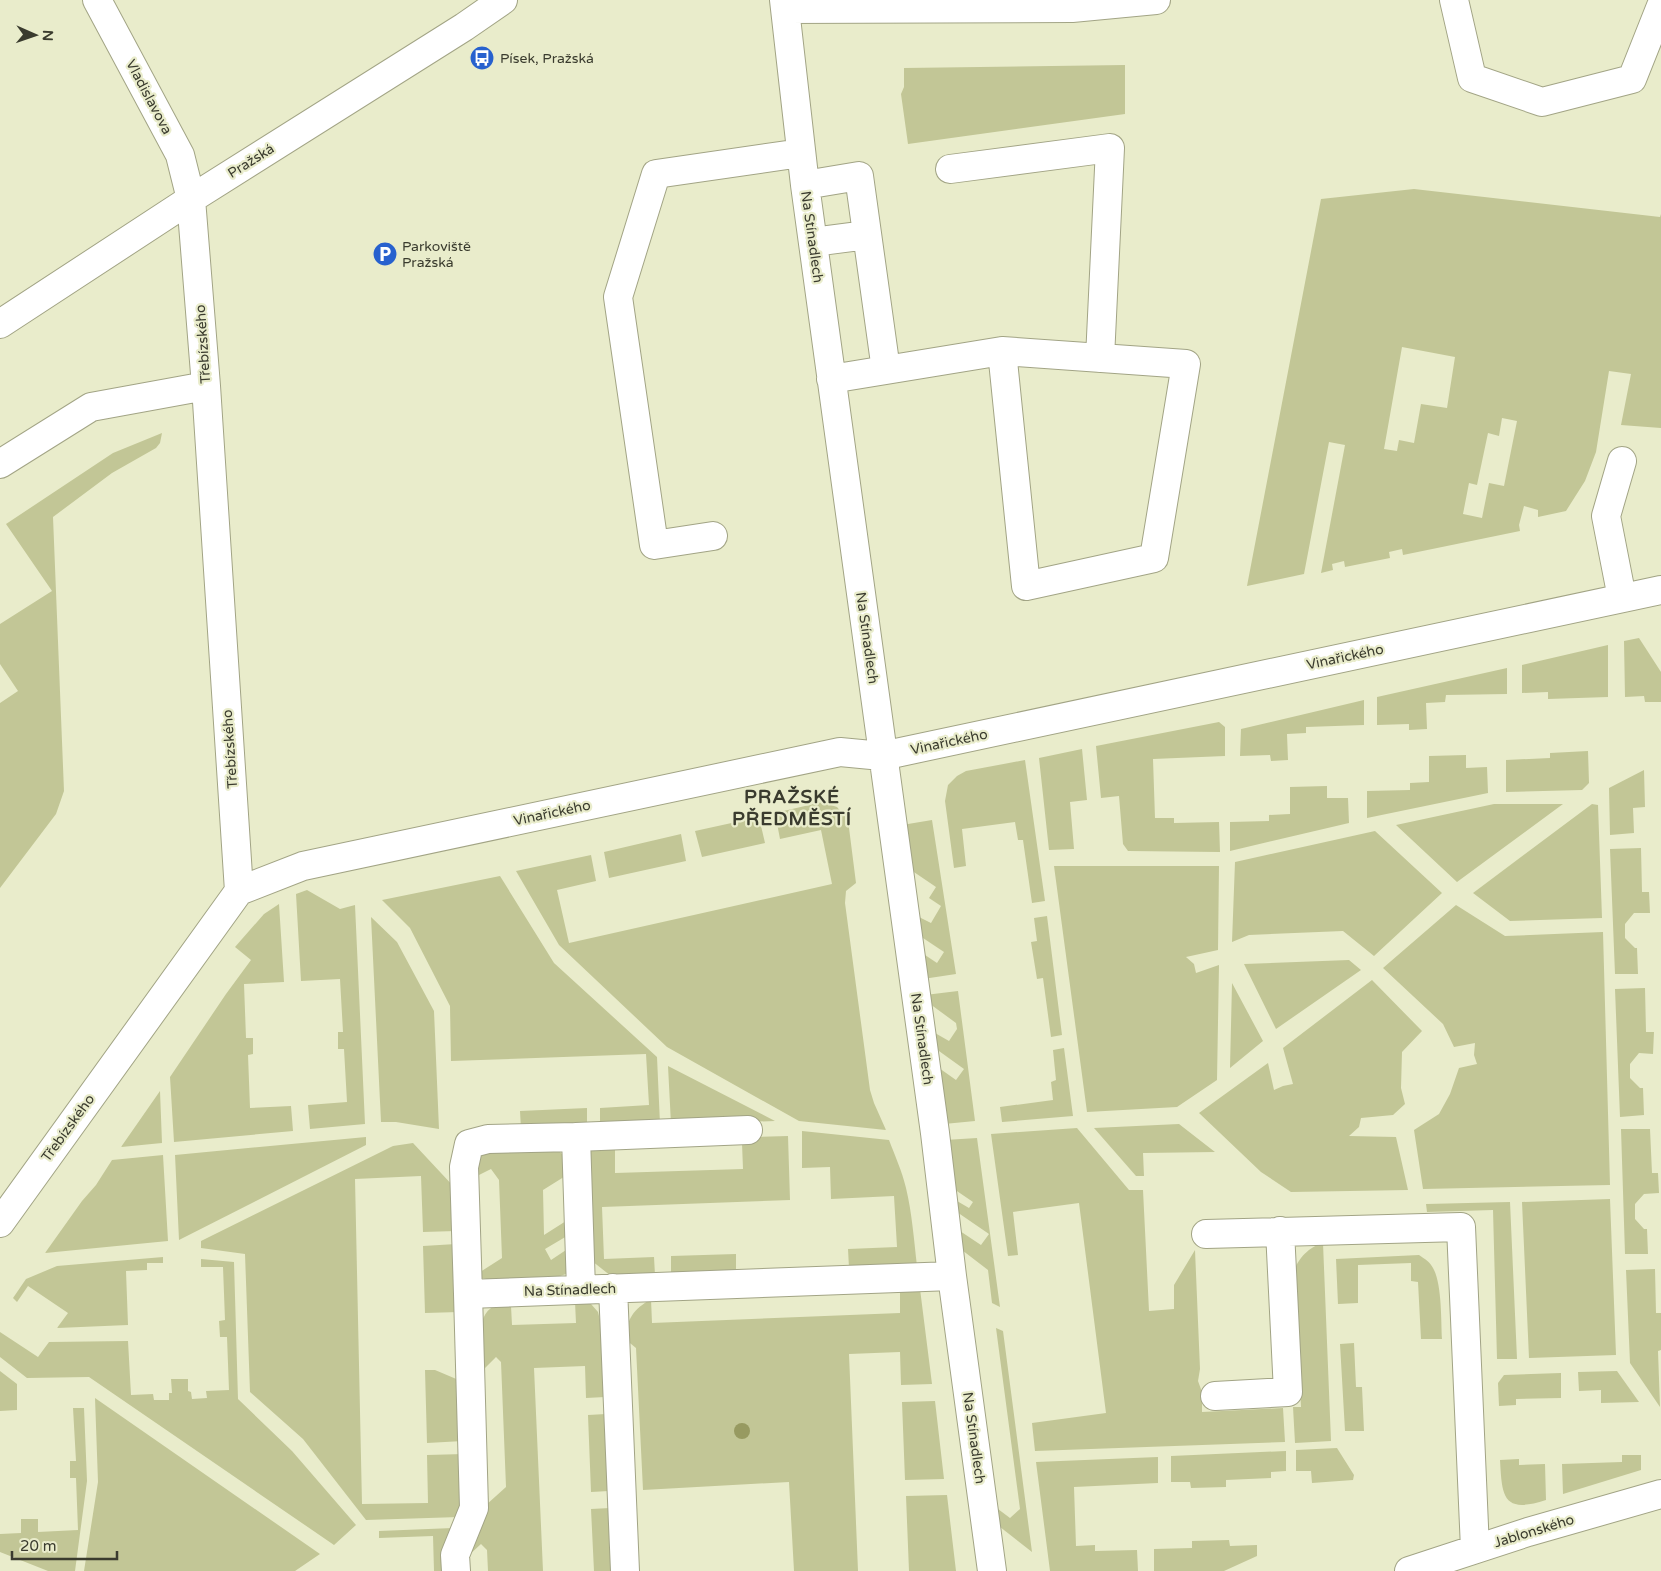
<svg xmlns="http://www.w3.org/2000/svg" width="1661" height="1571" font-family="'Varela Round',sans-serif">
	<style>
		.green { fill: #c2c696; fill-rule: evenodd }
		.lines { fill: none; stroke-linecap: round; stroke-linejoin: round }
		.minor-casing { stroke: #a2a485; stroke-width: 30 }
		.minor { stroke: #fff; stroke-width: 28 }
		.tree { fill: #979a61 }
		.labels { text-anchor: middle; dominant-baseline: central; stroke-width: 4.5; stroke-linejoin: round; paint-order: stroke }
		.poi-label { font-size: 14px; fill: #3a3b2e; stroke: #e9eccb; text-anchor: start }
		.street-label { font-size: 14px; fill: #3a3b2e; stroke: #e9eccb }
		.district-label { font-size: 19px; font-weight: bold; letter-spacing: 1px; fill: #3a3b2e; stroke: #e9eccb }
	</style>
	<rect width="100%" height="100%" fill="#e9eccb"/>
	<path class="green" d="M1125 65V114L908 144 901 94 904 87V68Z
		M1414 189 1660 217 1661 214V428L1621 425 1631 374 1609 371 1596 452 1585 481 1566 511 1538 517V510L1524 506 1519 525 1520 531 1403 555 1402 549 1389 552 1390 558 1345 567 1344 561 1332 564 1333 570 1321 573 1345 445 1329 442 1304 574 1247 586 1321 199ZM1402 347 1455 357 1447 408 1421 404 1414 443 1399 440 1397 451 1384 449ZM1502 418 1517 421 1504 486 1489 483 1482 518 1463 514 1469 483 1477 485 1488 433 1499 436Z
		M162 433 160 443 156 448 112 473 53 517 64 791 56 814 0 888V703L18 691 0 664V624L52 591 6 524 113 453Z
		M1639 638 1661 672V702H1645L1644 696 1625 697 1624 641Z
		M1608 645V697L1548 699V692L1522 693V665Z
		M1507 668V694L1446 695 1445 702 1426 703 1427 729 1409 730V724L1377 725V697Z
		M1364 700V725L1306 727V733L1287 734 1288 760 1271 761 1270 755 1240 756 1241 729Z
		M1219 722 1225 727V756L1153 759 1155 818H1174V823L1219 822 1220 852 1128 851 1123 844 1119 796 1101 798 1096 746Z
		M1082 749 1087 800 1070 802 1074 849 1049 850 1039 758Z
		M1588 751 1589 783 1582 790 1506 792V760L1550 758V753Z
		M1466 755V768L1487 767 1488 793 1367 818V791L1410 790V783L1429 782V756Z
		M1025 760 1045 901 1032 903 1023 840H1018L1015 822 962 829 966 866 954 868 945 801 948 785 957 776 966 771Z
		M1644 770 1645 807 1633 808 1634 833 1610 835 1609 788Z
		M1327 786V798H1348L1349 823 1230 851V822L1269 821V815L1290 814V787Z
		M822 802 837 807 848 820 856 883 846 891 845 903 870 1090 874 1103 886 1130 799 1121 667 1047 559 945 516 871 591 855 596 881 557 890 569 943 832 884 821 830 780 839 775 813Z
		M1494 804H1563L1457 882 1396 825Z
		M1592 804 1598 805 1602 918 1510 921 1473 893Z
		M759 817 765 843 702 857 695 831Z
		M932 820 956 974 923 979 919 955H925L937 963 944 952 917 934 919 917 931 923 941 906 929 898 936 887 908 868 902 825Z
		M1375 831 1442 893 1374 956 1343 931 1249 935 1232 942 1235 862Z
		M681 834 686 861 609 878 604 852Z
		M1641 848 1642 892H1649L1650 913H1634L1625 924V938L1635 948H1637L1638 974H1615L1610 849Z
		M1054 866H1219L1218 950 1186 957 1194 964 1196 973 1219 965 1217 1080 1177 1107 1087 1112Z
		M500 876 554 963 657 1057 660 1124 600 1126V1108L649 1105 646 1054 451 1061 450 1006 410 928 382 900Z
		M307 890 340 909 355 905 365 1124 310 1129 308 1105 347 1102 344 1049H338V1032H343L340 979 301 981 296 894Z
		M279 904 284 982 244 984 246 1038H253V1054L248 1055 250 1108 291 1106 293 1131 174 1142 170 1077 226 994 251 960 235 947 264 914Z
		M1456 905 1505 936 1603 932 1610 1185 1423 1189 1414 1130 1439 1114 1450 1094 1459 1068 1477 1064 1474 1055 1475 1043 1454 1047 1443 1024 1383 968Z
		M1047 916 1062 1035 1051 1037 1043 978 1037 979 1031 942 1037 941 1034 918Z
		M371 917 397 942 434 1011 439 1129 396 1122H381Z
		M1349 960 1361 970 1276 1029 1244 964Z
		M1372 980 1422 1031 1402 1052 1401 1088 1405 1104 1393 1115 1361 1118 1359 1127 1349 1136 1396 1137 1408 1190 1291 1192 1261 1172 1199 1113 1268 1063 1274 1090 1283 1086 1293 1084 1283 1048Z
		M1232 983 1263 1041 1230 1068Z
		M1645 988 1646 1032H1654L1653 1054 1639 1053 1630 1064V1078L1640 1088H1643L1644 1115 1620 1117 1615 989Z
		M958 991 975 1121 944 1124 939 1068 956 1080 964 1069 932 1046 935 1033 949 1041 957 1029 956 1023 926 1001 925 995Z
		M1064 1048 1073 1116 1002 1122 1000 1107 1053 1100 1051 1082 1056 1080 1053 1050Z
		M668 1066 775 1121 671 1124Z
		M160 1091 162 1143 121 1147Z
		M587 1108V1126L521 1129 520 1111Z
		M1179 1124 1215 1152 1143 1153 1144 1176H1136L1094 1128Z
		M1077 1128 1129 1190H1143L1149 1311 1174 1309V1285L1195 1250 1200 1369 1198 1381 1202 1392V1412L1283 1408 1285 1442 1035 1451 1032 1423 1106 1413 1079 1203 1013 1212 1018 1255 1008 1256 991 1134Z
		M1621 1129H1650L1652 1173H1658L1659 1193 1644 1194 1635 1204V1219L1644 1229H1647L1648 1254H1625Z
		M802 1131 889 1140C895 1156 902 1171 906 1188 912 1213 914 1240 917 1266L849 1268 848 1249 897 1247 894 1196 831 1199 830 1167 802 1168Z
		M788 1136 790 1200 602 1207 604 1259 654 1257 655 1275 611 1276 592 1261 589 1152 594 1147 615 1149V1173L743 1169 742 1143 757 1137Z
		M366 1137V1145L179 1240 175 1155Z
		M977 1138 1000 1307 992 1303 988 1270 958 1247 960 1231 981 1245 989 1234 954 1210 957 1201 969 1208 973 1202 951 1187 945 1140Z
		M413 1143 455 1188 456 1231 423 1232 421 1176 355 1179 362 1504 428 1503 427 1455 464 1454 467 1498 459 1517 366 1520 303 1439 250 1392 245 1254 201 1248V1241L393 1146Z
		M484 1151H559L563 1155 567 1175 543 1190 544 1235 566 1221 567 1236 545 1249 551 1260 566 1250 569 1270 566 1274 560 1276 487 1279 481 1278 477 1274 502 1258 499 1180 491 1169 477 1176 476 1160Z
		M163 1155 168 1241 45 1253 82 1201 96 1185 112 1160Z
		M1610 1199 1616 1355 1529 1358 1522 1202Z
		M1510 1202 1517 1359H1497L1493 1210 1427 1212 1426 1204Z
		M1323 1243 1331 1441 1295 1443 1293 1407H1301L1294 1273C1296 1260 1310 1246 1323 1243Z
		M456 1244 459 1312 425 1313 423 1246Z
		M736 1254V1273L671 1275V1256Z
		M1419 1255C1425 1259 1430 1262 1433 1268 1442 1283 1441 1321 1442 1339H1421L1418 1282 1411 1281V1263L1358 1265V1303L1338 1304 1336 1259Z
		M163 1257V1263H147V1270L126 1271 128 1325 57 1328 68 1313 28 1286 17 1302 13 1298 26 1279 57 1266Z
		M201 1259 234 1262 238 1399 292 1451 356 1525 334 1545 89 1377 27 1378 0 1357V1332L38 1357 49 1342 128 1341 131 1395 153 1394 154 1400H169V1393H172L171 1379H188V1391L191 1392 192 1399 207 1398 206 1391 229 1390 227 1337H220L219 1321 225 1320 223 1267H201Z
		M1655 1269 1656 1313H1661V1350L1658 1351 1660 1407 1630 1363 1626 1270Z
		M900 1289H920L932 1384 901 1385 900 1352 849 1354 858 1571H794L789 1482 643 1490 636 1348 625 1339C628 1317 633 1310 651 1299L652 1323 900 1313Z
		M584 1300 591 1304 598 1312 601 1324 605 1397 586 1398 585 1366 534 1368 543 1571H488L487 1550 481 1544 468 1556 486 1505 506 1487 501 1362 496 1357 484 1369C482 1352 473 1315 495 1306 499 1304 506 1306 511 1306L512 1325 576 1323 575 1302Z
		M996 1328 1003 1331 1032 1552 995 1523 994 1506 1010 1518 1020 1509Z
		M1354 1343 1356 1387H1362L1364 1431H1345L1340 1344Z
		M425 1370H435L461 1381 463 1441 427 1443Z
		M0 1371 17 1384V1410L0 1411Z
		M1617 1371 1639 1402 1601 1403V1390L1579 1391 1578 1372Z
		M1561 1373V1398L1516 1399V1405L1499 1406 1498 1383 1504 1375Z
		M95 1398 320 1554 295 1571H84L98 1482Z
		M935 1401 944 1479 905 1480 902 1402Z
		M73 1408H84L87 1481 75 1571H48L0 1552V1534L21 1533V1519H38V1532L78 1530 76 1478H70V1461H76Z
		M606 1414 609 1491 591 1492 588 1415Z
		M1337 1448 1354 1475 1353 1480 1312 1483 1311 1471H1296V1450Z
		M1286 1451V1471L1271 1472V1478L1226 1480V1487L1191 1488 1190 1482H1171V1456Z
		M1622 1455H1641V1470L1563 1494 1562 1464 1622 1462Z
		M1158 1457V1483L1074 1487 1076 1546 1095 1545V1551L1137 1550 1138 1571H1050L1036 1462Z
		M1519 1459V1465L1545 1464 1546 1500C1503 1514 1502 1497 1500 1460Z
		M947 1495 956 1571H909L906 1496Z
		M610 1508 612 1571H594L591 1509Z
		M453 1528 446 1571H434L433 1536 379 1538V1531Z
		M1229 1540 1230 1546 1257 1545V1556L1224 1571H1154V1549L1192 1548V1541Z"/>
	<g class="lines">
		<defs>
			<path id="minor" d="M784 0 805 185 935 1133 952 1276 992 1571
				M1454 0 1472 78 1542 102 1632 79 1661 6
				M785 9 1072 8 1156 0
				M950 169 1110 148 1100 358
				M805 185 859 176 886 370
				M813 242 867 235
				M0 324 191 199 464 27 503 0
				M831 379 1002 351 1026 586 1154 558 1186 364 1002 351
				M0 464 91 407 206 386
				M713 536 654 545 618 297 656 174 801 153
				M1622 598 1606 516 1622 461
				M239 891 303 866 840 752 882 756 1661 590
				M576 1137 748 1130
				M0 1223 239 891 206 386 191 199 180 155 97 0
				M1206 1234 1461 1227 1475 1549
				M613 1288 625 1571
				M468 1294 464 1167 469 1144 488 1139 576 1137 581 1289
				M1215 1396 1288 1392 1280 1231
				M456 1571 455 1555 474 1508 468 1294 952 1276
				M1409 1571 1528 1532 1661 1494"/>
		</defs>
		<use href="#minor" class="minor-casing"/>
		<use href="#minor" class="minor"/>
	</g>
	<circle class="tree" cx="742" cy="1431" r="8"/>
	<defs>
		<symbol id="bus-disc" viewBox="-11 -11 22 22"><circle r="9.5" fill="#2761ce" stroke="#e9eccb"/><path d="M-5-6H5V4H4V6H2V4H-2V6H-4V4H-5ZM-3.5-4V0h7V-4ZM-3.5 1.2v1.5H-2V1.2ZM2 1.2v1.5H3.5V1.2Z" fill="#fff"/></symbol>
		<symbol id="parking-disc" viewBox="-11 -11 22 22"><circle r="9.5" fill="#2761ce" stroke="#e9eccb"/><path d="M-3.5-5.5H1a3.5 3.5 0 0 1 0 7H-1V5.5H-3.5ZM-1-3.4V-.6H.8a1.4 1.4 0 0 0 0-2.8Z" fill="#fff"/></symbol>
	</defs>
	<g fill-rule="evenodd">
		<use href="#bus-disc" x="468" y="44" width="28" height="28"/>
		<use href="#parking-disc" x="371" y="240" width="28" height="28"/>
	</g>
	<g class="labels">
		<g class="poi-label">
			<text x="500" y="58">Písek, Pražská</text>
			<text x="402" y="246">Parkoviště<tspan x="402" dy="16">Pražská</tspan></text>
		</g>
		<g class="street-label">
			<text transform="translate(149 97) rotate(62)">Vladislavova</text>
			<text transform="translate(251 161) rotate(-32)">Pražská</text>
			<text transform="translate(812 237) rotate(82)">Na Stínadlech</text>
			<text transform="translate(203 344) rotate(-94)">Třebízského</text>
			<text transform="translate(867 638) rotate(82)">Na Stínadlech</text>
			<text transform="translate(1345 657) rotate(-12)">Vinařického</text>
			<text transform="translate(949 742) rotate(-12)">Vinařického</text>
			<text transform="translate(230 749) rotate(-94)">Třebízského</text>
			<text transform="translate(552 813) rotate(-12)">Vinařického</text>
			<text transform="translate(922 1039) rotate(82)">Na Stínadlech</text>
			<text transform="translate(68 1128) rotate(-54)">Třebízského</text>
			<text transform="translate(570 1290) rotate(-2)">Na Stínadlech</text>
			<text transform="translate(974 1438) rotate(82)">Na Stínadlech</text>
			<text transform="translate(1534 1531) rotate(-17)">Jablonského</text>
		</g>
		<g class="district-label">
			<text x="792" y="797">PRAŽSKÉ<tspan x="792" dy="22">PŘEDMĚSTÍ</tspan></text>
		</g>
	</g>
	<g transform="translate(35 35) rotate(92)" stroke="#e9eccb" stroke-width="4" paint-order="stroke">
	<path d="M0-4L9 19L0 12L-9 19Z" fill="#3a3b2e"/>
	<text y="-8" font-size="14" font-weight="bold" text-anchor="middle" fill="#3a3b2e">N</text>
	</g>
	<path d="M12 1551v8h105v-8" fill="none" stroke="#3a3b2e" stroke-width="2.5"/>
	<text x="20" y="1551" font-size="15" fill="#3a3b2e" stroke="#e9eccb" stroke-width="4" paint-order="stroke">20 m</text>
</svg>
